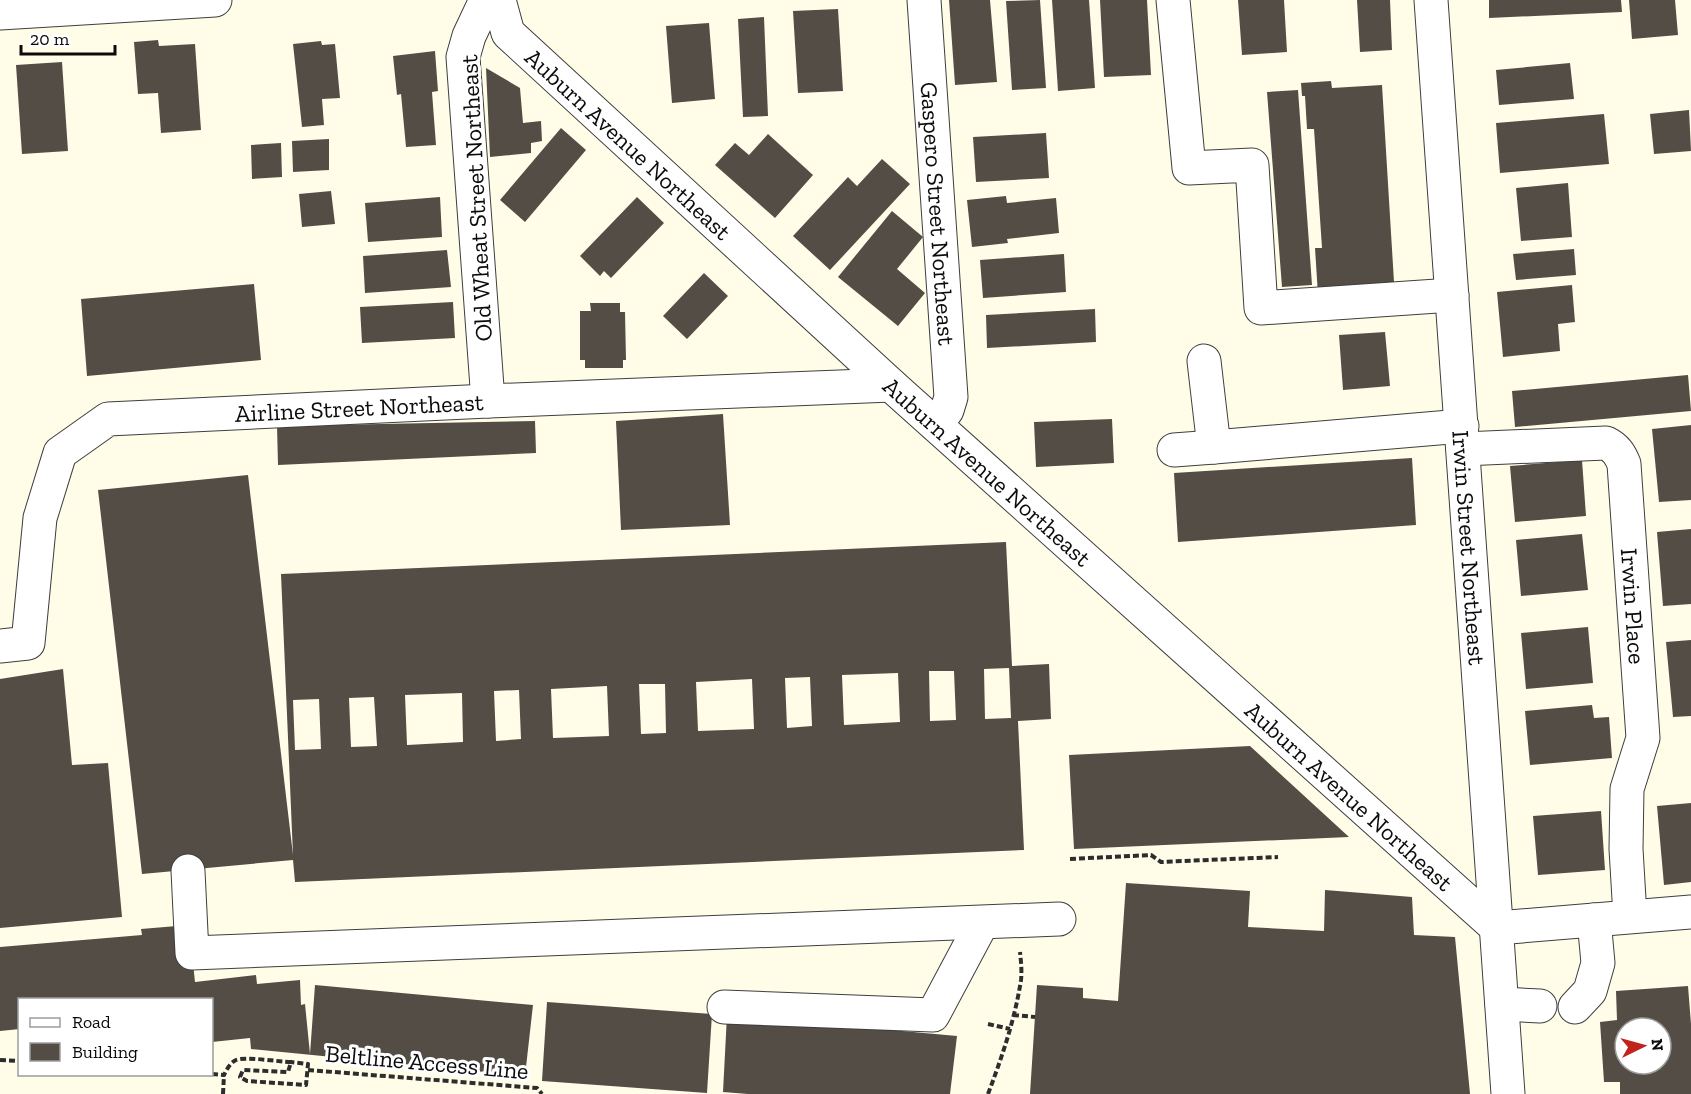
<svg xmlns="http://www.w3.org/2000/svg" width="1691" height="1094" font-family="'Zilla Slab',serif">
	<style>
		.building { fill: #544d46; fill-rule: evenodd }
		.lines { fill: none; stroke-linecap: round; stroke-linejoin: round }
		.minor-casing { stroke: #3e3e3e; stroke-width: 35 }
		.path { stroke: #2d2d2d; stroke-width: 4; stroke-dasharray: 6 3; stroke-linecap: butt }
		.minor { stroke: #fff; stroke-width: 33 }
		.labels { text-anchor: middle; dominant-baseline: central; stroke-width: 6; stroke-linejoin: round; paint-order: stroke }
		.street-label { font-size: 24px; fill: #0b0b0b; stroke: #fff }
	</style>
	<rect width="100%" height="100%" fill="#fffde8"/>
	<path class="building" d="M949 0H990L997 82 955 85Z
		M1040 0 1046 88 1012 90 1006 1Z
		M1052 0H1089L1095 88 1058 91Z
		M1100 0H1147L1151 75 1104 77Z
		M1238 0H1284L1287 52 1242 55Z
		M1357 0H1390L1392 50 1360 52Z
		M1489 0H1621L1622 12 1489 18Z
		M1629 0H1675L1678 35 1632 39Z
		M838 9 843 91 798 93 793 11Z
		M764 17 768 116 743 117 738 19Z
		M709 23 715 99 672 103 666 26Z
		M158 40 159 46 195 44 201 130 161 133 158 93 138 94 134 42Z
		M321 41 322 45 335 44 340 98 322 99 324 125 302 127 293 44Z
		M435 51 438 91 432 92 436 145 406 147 401 94 397 95 393 56Z
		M62 62 68 151 22 154 16 65Z
		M1570 63 1574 99 1499 105 1496 70Z
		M486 68 520 88 523 123 541 121 542 141 531 143V153L490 157Z
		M1331 81 1332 88 1382 85 1394 282 1350 285V293L1318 295 1315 248H1322L1314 129H1307L1305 96H1302L1301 83Z
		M1298 90 1312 285 1282 287 1267 92Z
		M1689 110 1691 151 1654 154 1650 114Z
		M1604 114 1609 164 1500 173 1496 123Z
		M561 128 586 150 525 222 500 200Z
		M1046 133 1049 178 976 182 973 137Z
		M768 134 813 175 775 218 715 165 735 143 749 155Z
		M329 139V170L293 172 292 141Z
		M281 143 282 177 252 179 251 145Z
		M882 159 910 184 830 270 793 236 848 177 857 186Z
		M1568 183 1572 237 1521 241 1516 188Z
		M331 191 335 224 302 227 299 194Z
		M1006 196 1007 203 1056 198 1059 233 1007 239 1008 243 972 247 967 200Z
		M440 197 442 237 368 242 365 203Z
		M637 197 664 223 611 278 604 271 600 276 580 256Z
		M892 211 923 237 897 269 925 293 898 326 838 277Z
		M1574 249 1576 275 1516 280 1513 254Z
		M447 250 451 287 365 293 363 256Z
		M1064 254 1066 292 983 298 980 260Z
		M704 273 728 296 687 339 663 316Z
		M254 284 261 360 87 376 81 299Z
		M1572 285 1575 322 1558 324 1560 351 1503 357 1497 292Z
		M453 302 455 338 362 343 360 307Z
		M590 303H620V312H625L626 360H623V368H585V360H580V311H591Z
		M1095 309 1096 342 987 348 986 315Z
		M1385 332 1390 386 1343 390 1339 335Z
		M1688 375 1691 411 1515 427 1512 391Z
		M723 414 730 525 621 530 616 421Z
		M1112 419 1114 463 1036 467 1034 422Z
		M535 421 536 453 278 465 277 426Z
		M1691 425V500L1659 502 1652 429Z
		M1412 458 1416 525 1178 542 1174 473Z
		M1582 460 1586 516 1515 522 1510 466Z
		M248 475 293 855 281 574 1006 542 1012 666 1049 664 1051 719 1018 721 1024 850 295 882 293 860 142 874 98 490ZM1009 668 1011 718 985 719 984 669ZM929 671H954L956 720 930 721ZM898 673 900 722 844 725 842 675ZM810 677 812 726 787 728 785 678ZM752 679 754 729 698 731 696 682ZM639 684H665L666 733 641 734ZM607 686 609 736 553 738 551 689ZM519 690 521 739 496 741 494 691ZM462 693 463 742 407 745 405 695ZM374 697 377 746 351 747 349 698ZM319 699 321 749 295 750 293 700Z
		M1691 529V604L1663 606 1657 532Z
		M1582 534 1588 590 1521 596 1516 540Z
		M1588 627 1593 683 1526 689 1521 633Z
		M1691 640V716L1673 717 1666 642Z
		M63 669 72 765 108 763 122 917 0 928V679Z
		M1592 705 1594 718 1609 717 1612 758 1530 765 1525 711Z
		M1250 746 1349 837 1074 849 1069 755Z
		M1691 803V882L1664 885 1657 806Z
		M1601 811 1605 870 1538 875 1533 816Z
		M1126 883 1250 891 1248 927 1324 931 1325 890 1412 897 1414 935 1455 937 1470 1094H1030L1037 985 1083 988V998L1118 1001Z
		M189 925 195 982 256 975 257 984 300 980 301 1005 305 1004 310 1054 315 985 533 1005 525 1076 251 1049 250 1038 212 1042V1000H20V1029L0 1031V947L142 935 141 929Z
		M1688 986 1691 1024V1094H1620V1082H1604L1600 1022 1617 1020 1616 991ZM1625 1028H1661V1064H1625Z
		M547 1002 712 1014 707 1093 542 1081Z
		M727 1015 957 1036 950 1094H748L723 1092Z"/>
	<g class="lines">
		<defs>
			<g id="minor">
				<path d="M486 0 469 36 463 57 488 401"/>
				<path id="s1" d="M499 0 508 33 891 385 1497 928"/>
				<path id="s2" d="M924 0 951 397 947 410 935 424"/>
				<path d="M1173 0 1189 168 1252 165 1261 308 1452 295"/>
				<path id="s3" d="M1431 0 1508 1094"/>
				<path d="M0 13 215 0"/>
				<path d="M1204 361 1214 447 1462 426"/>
				<path id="s4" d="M1463 449 1606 443C1616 448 1620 454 1624 464L1643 738 1627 789 1626 849 1630 916"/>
				<path d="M1174 450 1214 447"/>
				<path id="s5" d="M0 646 28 643 40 518 60 453 108 419 488 401 891 385"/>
				<path d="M188 871 192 953 1059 919"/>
				<path d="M1497 928 1691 912"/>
				<path d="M1502 1004 1540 1006"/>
				<path d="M724 1007 933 1015 982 923"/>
				<path d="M1575 1007 1590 991 1598 963 1594 920"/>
			</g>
		</defs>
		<use href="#minor" class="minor-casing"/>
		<path class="path" d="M1070 859 1151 855 1161 862 1278 857
			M1013 1015 1035 1017
			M988 1024 1010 1029
			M0 1060 20 1061
			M308 1070 537 1088 542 1094
			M212 1074 224 1075C227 1069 230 1063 236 1060 246 1056 279 1062 291 1062L288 1072 243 1070 240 1077 247 1081 306 1085 308 1064 291 1062
			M223 1094 224 1075
			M988 1094C1002 1057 1015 1019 1021 980 1022 971 1021 961 1020 952"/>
		<use href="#minor" class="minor"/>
	</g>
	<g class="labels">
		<g class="street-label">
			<text stroke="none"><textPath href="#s1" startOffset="198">Auburn Avenue Northeast</textPath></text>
			<text transform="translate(476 198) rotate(-93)">Old Wheat Street Northeast</text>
			<text stroke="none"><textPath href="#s2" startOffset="214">Gaspero Street Northeast</textPath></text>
			<text stroke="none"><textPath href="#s5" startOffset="532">Airline Street Northeast</textPath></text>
			<text stroke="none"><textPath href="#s1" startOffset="684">Auburn Avenue Northeast</textPath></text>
			<text stroke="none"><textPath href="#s3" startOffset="549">Irwin Street Northeast</textPath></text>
			<text stroke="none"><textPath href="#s4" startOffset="314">Irwin Place</textPath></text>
			<text stroke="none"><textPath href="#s1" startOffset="1170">Auburn Avenue Northeast</textPath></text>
			<text transform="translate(427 1062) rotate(5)">Beltline Access Line</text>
		</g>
	</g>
	<rect x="18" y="998" width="195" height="78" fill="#ffffff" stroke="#9d9d9d" stroke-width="1.5"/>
	<rect x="30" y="1018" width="30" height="9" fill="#ffffff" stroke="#9d9d9d" stroke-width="1.5"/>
	<text x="72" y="1028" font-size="18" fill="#0b0b0b">Road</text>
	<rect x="30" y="1043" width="30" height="18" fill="#544d46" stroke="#9d9d9d" stroke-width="1.5"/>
	<text x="72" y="1058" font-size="18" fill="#0b0b0b">Building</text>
	<g transform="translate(1643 1046) rotate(85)"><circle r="28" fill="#ffffff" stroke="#9d9d9d" stroke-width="1.5"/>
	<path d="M0-4.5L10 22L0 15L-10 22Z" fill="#c1241c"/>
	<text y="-9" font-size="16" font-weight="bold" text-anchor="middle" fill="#0b0b0b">N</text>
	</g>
	<path d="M21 45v9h94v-9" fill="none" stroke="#0b0b0b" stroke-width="3"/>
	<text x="30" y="45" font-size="18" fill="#0b0b0b" stroke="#ffffff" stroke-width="4.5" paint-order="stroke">20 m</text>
</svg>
